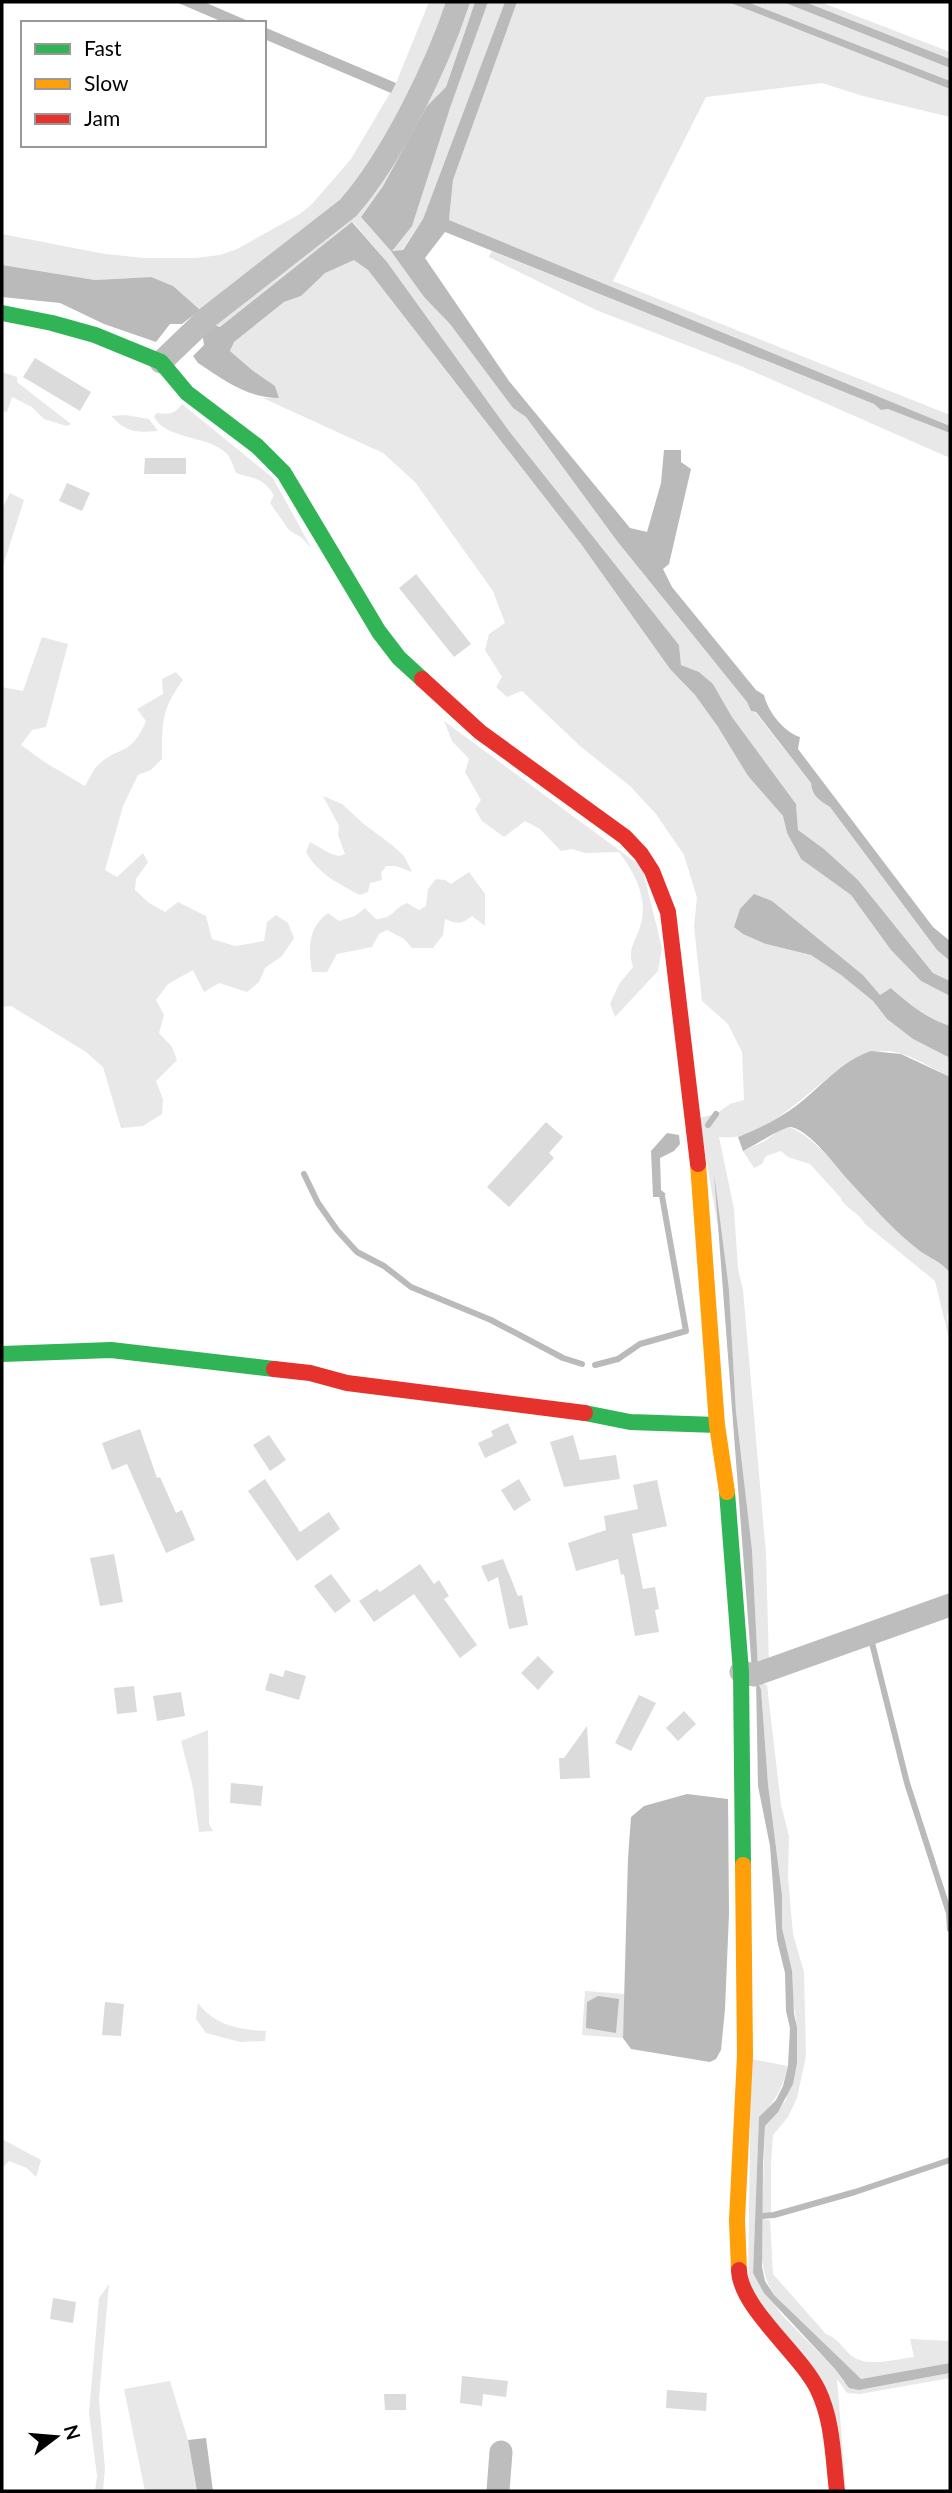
<svg xmlns="http://www.w3.org/2000/svg" width="952" height="2493" font-family="Lato,sans-serif">
	<style>
		.green { fill: #e8e8e8 }
		.water { fill: #bababa }
		.lines { fill: none; stroke-linecap: round; stroke-linejoin: round }
		.stream { stroke: #bababa; stroke-width: 6 }
		.building { fill: #dbdbdb }
		.street { stroke: #bdbdbd; stroke-width: 23 }
		.fast { stroke: #30b455; stroke-width: 16 }
		.slow { stroke: #ff9f0a; stroke-width: 16 }
		.jam { stroke: #e5322d; stroke-width: 16 }
	</style>
	<rect width="100%" height="100%" fill="#fff"/>
	<path class="green" d="M429 2H450L443 25 358 190 200 310 151 277 95 280 2 265V234L105 254 145 258H195L220 255 237 249 300 214 312 204 351 159 396 83Z
		M462 2H475L446 87 427 106 383 186 361 217 392 251 450 108 488 2H505L423 219 402 250 392 251 424 297 450 324 513 408 526 417 617 541 747 702 751 711 755 712 811 783C812 796 819 800 830 807L937 950 950 961V981L933 973 858 880 824 849 798 830 796 804 732 717 713 684 699 672 681 665 679 645 509 431 387 262 353 222 220 327 211 324 351 211Z
		M517 2H728L950 89V117L863 96 822 83 706 97 613 281 950 415V426L449 220 453 180Z
		M747 2H783L950 68V81Z
		M805 2H820L950 52V59Z
		M492 251 874 404 881 410 888 409 950 433V458L743 367 596 310 489 257Z
		M354 259 368 270 581 544 670 669 695 695 718 727 748 776 783 816 787 833 801 859 851 895 891 950 921 981 950 996V1026C926 1018 910 1006 892 988L880 996 863 975 772 901 766 944 811 955 841 975 873 1001 887 1019 913 1039 950 1058V1077C930 1068 909 1052 886 1051 841 1049 791 1124 740 1136 733 1138 725 1137 719 1137L734 1209 738 1269 743 1290 766 1554 769 1665 758 1669 752 1550 736 1412 729 1290 699 1118 716 1114 730 1104 744 1100 742 1052 728 1024 702 1001 694 926 697 898 684 855 656 814 630 786 580 746 522 691 507 697 496 687 502 677 485 650 489 634 505 623 493 591 415 482 383 453 263 398H279L275 386 252 370 230 351 234 342 284 302 301 296 324 273Z
		M2 372 17 377V382L71 424 67 426 44 419 32 407 12 397 7 412 2 411Z
		M182 404 273 478 312 549 302 538 289 530 270 503 274 495C261 476 256 480 236 473 233 466 231 458 226 453 207 435 163 439 154 416L157 413C169 415 175 414 182 404Z
		M126 415 149 419 158 431C134 433 127 432 111 416Z
		M10 493 24 500 2 569V509Z
		M42 637 68 644 46 727 32 730 21 745 46 763 85 786C89 780 92 771 97 766 120 744 130 758 146 721L137 709 163 694 162 679 176 672 183 680C161 709 162 724 162 759L151 770 138 775 123 806 105 870 117 877 143 853 148 862 136 879 135 890 149 903 165 912 178 902 206 916 212 939 235 946 264 941 267 922 276 915 288 923 294 938 282 956 265 968 259 982 247 992 219 983 204 992 193 970 168 984 156 1000 164 1015 159 1033 172 1047 177 1060 156 1081 163 1099 162 1114 143 1126 121 1128 103 1067 86 1052 11 1006 2 1007V687L23 691Z
		M444 721 642 867 662 948 658 971 615 1017 610 1004 619 984 633 967C628 951 633 945 639 930 650 901 636 875 619 852L585 853 572 849 561 851 540 829 525 821 504 837 482 821 475 809 481 800 465 772 469 759 452 741Z
		M323 796 342 804 365 825 392 845 404 856 412 872 396 866H386L381 873 382 880 370 883 368 892 360 895C339 884 318 874 306 852L310 842 331 854 339 856 345 854 338 835 339 826Z
		M469 872 485 894V926L472 916C461 925 457 924 445 919L443 935 433 948H412L404 939 387 930 379 934 372 947 337 954 327 972H312C308 949 308 927 328 913L339 921 355 916 365 908 376 919C395 918 392 909 407 903L419 910 426 906 428 889 436 879 445 880 451 884Z
		M789 1127C818 1137 853 1187 876 1210 898 1232 922 1252 948 1269L950 1273V1303L947 1317 950 1343 935 1281 865 1224C859 1212 845 1209 840 1197L810 1164 788 1157 781 1151 766 1156 762 1164 754 1168 743 1151 765 1141 782 1128Z
		M760 1679 763 1684 767 1685 781 1805 789 1836 788 1877 793 1934 804 1972 806 2056 797 2098 788 2117 773 2135 771 2163V2213L762 2214 765 2126 786 2100 797 2027 782 1928V1895L768 1784 761 1689 756 1680Z
		M208 1730 209 1824 213 1831 199 1832 193 1788 181 1741Z
		M585 1991 625 1994 623 2038 582 2035Z
		M198 2003C214 2025 240 2030 266 2031L265 2041 240 2042 206 2033 196 2019Z
		M751 2059 788 2066C782 2090 776 2100 759 2118L753 2273 782 2315 835 2369 843 2381 860 2390 950 2373V2378L860 2394 847 2393 837 2379 846 2491 831 2412 748 2290Z
		M2 2139 41 2160 36 2177 27 2168 9 2161 2 2168Z
		M761 2219 770 2220 773 2274 826 2334C838 2338 842 2348 852 2356 867 2368 896 2359 914 2357L910 2339 950 2341V2363L861 2379 854 2374 774 2295C759 2271 761 2247 761 2219Z
		M109 2284 99 2399 105 2469 103 2491H95L97 2476 89 2413 99 2298Z
		M170 2381 188 2440 197 2491H145L124 2389Z"/>
	<path class="water" d="M176 2H204L253 23H225Z
		M475 2H488L450 108 412 226 392 251 403 250 423 219 505 2H517L453 180 449 220 950 426V433L888 409 881 410 874 404 445 232 425 258 509 381 630 528 647 532 661 483 664 450H681V462L691 469 669 564 663 569 672 587 756 690 764 695C768 712 784 732 800 737L798 749 933 927 950 941V961L937 950 830 807C819 800 812 796 811 783L756 712 751 711 747 702 617 541 526 417 513 408 450 324 424 297 391 251 361 217 383 186 427 106 446 87Z
		M728 2H747L950 81V89Z
		M783 2H805L950 59V68Z
		M264 27 396 83 391 93 264 39Z
		M352 222 387 262 509 431 679 645 681 665 699 672 713 684 732 717 796 804 798 830 824 849 858 880 933 973 950 981V996L921 981 891 950 851 895 801 859 787 833 783 816 748 776 718 727 695 695 670 669 581 544 368 270 354 260 325 273 301 296 284 302 234 342 230 351 252 370 275 386 279 398C247 398 224 380 198 363L193 356 204 345 202 332 211 324 220 327Z
		M2 265 95 280 151 277 173 286 200 310 182 324H170L156 342 104 324 60 303 2 297Z
		M754 894 772 901 863 975 880 995 891 988C910 1005 926 1018 950 1026V1058L913 1039 887 1019 873 1001 841 975 811 955 766 944 743 934 734 927 740 909Z
		M871 1051 901 1054 950 1077V1273C943 1263 930 1258 920 1251 894 1231 872 1206 850 1182 837 1168 810 1130 791 1127 784 1126 752 1147 743 1151L738 1137C759 1129 778 1119 796 1106 820 1088 841 1061 871 1051Z
		M667 1133 679 1135 680 1144 674 1151 660 1158 661 1190 666 1194 660 1197H653L651 1151Z
		M714 1173 729 1290 736 1412 752 1550 758 1669 752 1671Z
		M756 1680 761 1689 768 1784 782 1895V1928L792 1971 794 2014 797 2027V2063L793 2084 778 2112 765 2126 763 2164 762 2267 765 2281 774 2295 861 2379 950 2363V2373L859 2390 849 2388 835 2369 764 2293 753 2273 759 2117 776 2100 783 2086 788 2066 790 2028 786 2011 785 1973 777 1940 770 1846 758 1786Z
		M687 1794 728 1799 729 1914 725 2009 721 2050 716 2059 710 2062 631 2049 623 2038 628 1858 631 1817 644 1806Z
		M598 1996 619 1999 616 2033 586 2028 587 2002Z
		M206 2438 213 2491H197L188 2440Z"/>
	<g class="lines">
		<path class="stream" d="M708 1125 716 1114
			M304 1174 318 1203 337 1230 357 1252 384 1266 411 1287 491 1320 563 1358 582 1364
			M595 1365 618 1359 640 1344 686 1331 662 1196
			M872 1643 907 1783 949 1913 950 1929
			M762 2216 774 2215 855 2192 950 2160"/>
	</g>
	<path class="building" d="M35 358 91 392 80 411 23 377Z
		M145 458H186V474H144Z
		M67 483 90 493 82 511 59 501Z
		M416 574 471 644 454 657 399 588Z
		M546 1122 563 1137 549 1153 554 1158 509 1207 487 1187Z
		M508 1423 517 1443 485 1458 478 1443 493 1436 491 1431Z
		M140 1429 157 1478 160 1477 176 1513 182 1510 195 1540 166 1553 127 1464 112 1470 102 1443Z
		M269 1435 286 1460 270 1471 253 1445Z
		M573 1435 580 1460 616 1455 620 1479 564 1487 550 1442Z
		M265 1479 300 1532 329 1512 340 1529 297 1561 248 1491Z
		M519 1479 531 1500 514 1511 501 1490Z
		M657 1480 667 1526 632 1534 643 1589 655 1587 659 1609 655 1610 659 1632 635 1636 624 1574 621 1575 618 1559 576 1571 568 1543 606 1530 604 1516 638 1509 633 1485Z
		M114 1554 123 1602 100 1606 90 1558Z
		M503 1559 518 1596 522 1595 528 1625 509 1629 498 1577 488 1582 481 1566Z
		M420 1564 434 1584 439 1580 449 1596 444 1599 477 1645 460 1658 414 1594 374 1622 359 1601 377 1589 380 1592Z
		M331 1574 351 1601 335 1613 314 1586Z
		M538 1656 554 1672 538 1690 521 1673Z
		M285 1670 306 1676 299 1700 265 1690 270 1673 283 1677Z
		M134 1686 137 1712 117 1714 114 1688Z
		M181 1692 185 1716 157 1721 153 1696Z
		M639 1695 656 1703 631 1751 615 1743Z
		M684 1711 696 1724 678 1741 666 1728Z
		M587 1726 590 1778 560 1779 559 1758H564Z
		M231 1783 263 1786 261 1806 230 1803Z
		M105 2002 124 2004 121 2036 102 2035Z
		M53 2298 76 2302 73 2323 50 2319Z
		M462 2376 508 2381 506 2397 483 2394 482 2406 460 2403Z
		M667 2390 707 2393 706 2411 666 2408Z
		M384 2394H406V2410H385Z"/>
	<g class="lines">
		<path class="street" d="M161 362 208 317 348 208C392 158 437 66 458 2
			M741 1672 754 1675 950 1605
			M498 2491 501 2452"/>
		<path class="fast" d="M2 313 52 323 95 335 161 362 187 393 257 446 284 473 379 632 399 658 422 679
			M2 1354 111 1350 274 1369
			M585 1413 630 1422 717 1425
			M727 1492 741 1672 743 1865"/>
		<path class="slow" d="M698 1164 717 1425 727 1492
			M739 2270 737 2220 745 2055 743 1865"/>
		<path class="jam" d="M422 679 480 732 625 837 641 854 652 871 668 912 698 1164
			M274 1369 310 1373 347 1383 585 1413
			M739 2270C740 2308 801 2354 818 2390 833 2421 833 2458 837 2491"/>
	</g>
	<rect width="952" height="2493" fill="none" stroke="#000000" stroke-width="7"/>
	<rect x="21" y="21" width="245" height="126" fill="#ffffff" stroke="#999999" stroke-width="2"/>
	<rect x="35" y="44" width="35" height="10" fill="#30b455" stroke="#999999" stroke-width="2"/>
	<text x="84" y="56" font-size="21" fill="#000000">Fast</text>
	<rect x="35" y="79" width="35" height="10" fill="#ff9f0a" stroke="#999999" stroke-width="2"/>
	<text x="84" y="91" font-size="21" fill="#000000">Slow</text>
	<rect x="35" y="114" width="35" height="10" fill="#e5322d" stroke="#999999" stroke-width="2"/>
	<text x="84" y="126" font-size="21" fill="#000000">Jam</text>
	<g transform="translate(56 2437) rotate(74)" stroke="#ffffff" stroke-width="5" paint-order="stroke">
	<path d="M0-5L12 26L0 18L-12 26Z" fill="#000000"/>
	<text y="-10" font-size="19" font-weight="bold" text-anchor="middle" fill="#000000">N</text>
	</g>
</svg>
